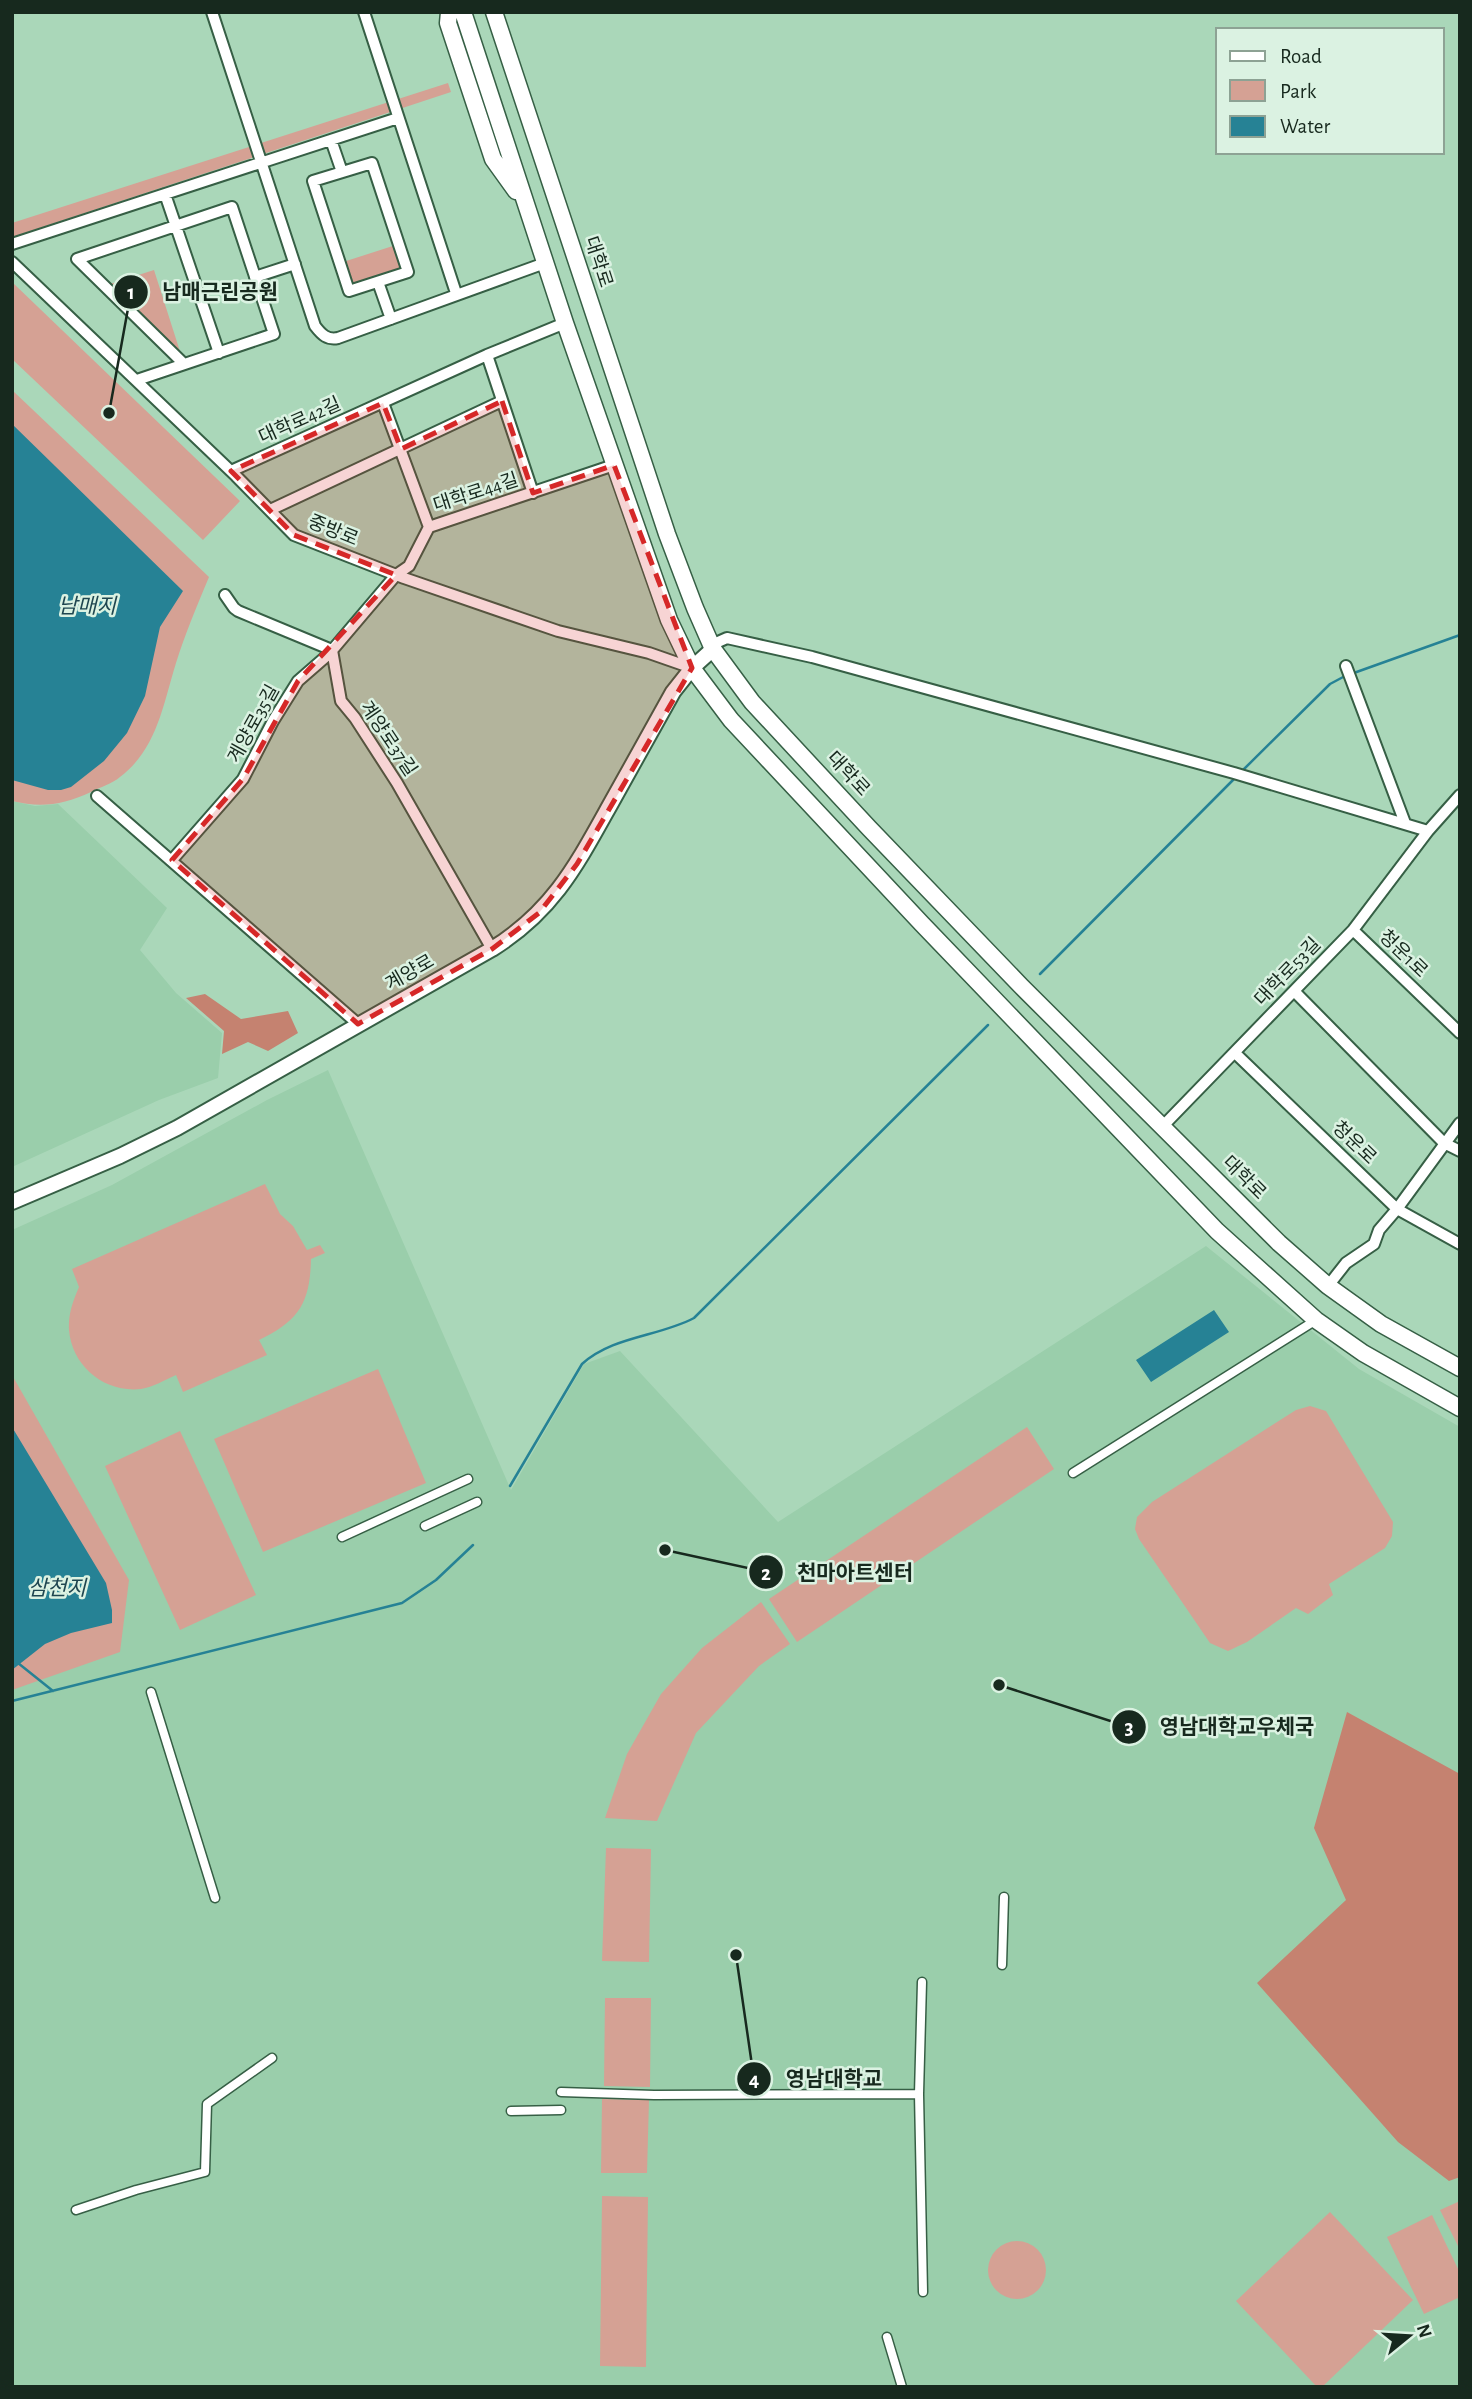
<svg xmlns="http://www.w3.org/2000/svg" width="1472" height="2399" font-family="'Alegreya Sans','Noto Sans KR',sans-serif">
	<style>
		.built { fill: #9aceab }
		.green { fill: #d5a194 }
		.forest { fill: #c58270 }
		.water { fill: #268295 }
		.lines { fill: none; stroke-linecap: round; stroke-linejoin: round }
		.stream { stroke: #268295; stroke-width: 2.5 }
		.pedestrian-casing { stroke: #365f45; stroke-width: 11 }
		.minor-casing { stroke: #365f45; stroke-width: 14 }
		.tertiary-casing { stroke: #365f45; stroke-width: 18 }
		.secondary-casing { stroke: #365f45; stroke-width: 19 }
		.pedestrian { stroke: #fff; stroke-width: 8 }
		.minor { stroke: #fff; stroke-width: 10 }
		.tertiary { stroke: #fff; stroke-width: 14 }
		.secondary { stroke: #fff; stroke-width: 16 }
		.marked { fill: #d62828; fill-opacity: 0.2; stroke: #d62828; stroke-width: 5; stroke-dasharray: 14 9; stroke-linejoin: round }
		.labels { text-anchor: middle; dominant-baseline: central; stroke-width: 5; stroke-linejoin: round; paint-order: stroke }
		.street-label { font-size: 19px; fill: #17291e; stroke: #dbf2e2 }
		.water-label { font-size: 21px; font-style: italic; fill: #1f4650; stroke: #dbf2e2 }
		.leader { fill: none; stroke: #17291e; stroke-width: 2.5 }
		.callout-dot { fill: #17291e; stroke: #dbf2e2; stroke-width: 2.5 }
		.mark-label { font-size: 21px; text-anchor: middle; font-weight: bold; fill: #fff }
		.callout-label { font-size: 21px; text-anchor: middle; font-weight: bold; fill: #17291e; stroke: #dbf2e2; stroke-width: 5; stroke-linejoin: round; paint-order: stroke }
	</style>
	<rect width="100%" height="100%" fill="#aad7b9"/>
	<path class="built" d="M12 801 35 806 58 804 167 908 140 950 176 993 222 1033 218 1078 159 1100 12 1167Z
		M328 1070 511 1490 584 1364 620 1351 778 1522 1206 1246 1359 1369 1460 1427V2387H12V1230L112 1185 267 1100Z"/>
	<path class="green" d="M448 83 451 92 12 237V223Z
		M399 244 408 272 349 291 340 263Z
		M154 270 184 364 104 286Z
		M12 282 240 501 203 540 12 359Z
		M12 390 209 577C197 606 185 634 176 663 163 705 157 749 120 777 112 784 100 787 91 792 63 805 41 808 12 801Z
		M265 1184 280 1214 293 1226 307 1250 320 1245 325 1253 311 1259C310 1303 299 1321 259 1340L267 1355 183 1392 176 1375C165 1380 153 1387 141 1389 104 1393 72 1366 69 1330 68 1314 73 1301 79 1287L72 1269Z
		M378 1369 426 1483 263 1552 214 1439Z
		M12 1375 129 1580 120 1652 12 1690Z
		M1310 1406 1326 1411 1393 1522 1392 1536 1385 1548 1329 1584 1333 1595 1308 1614 1296 1608 1247 1642 1228 1651 1210 1643 1139 1539 1135 1529 1137 1517 1152 1502 1296 1410Z
		M1027 1427 1054 1469 797 1642 769 1599Z
		M180 1431 256 1595 180 1630 105 1466Z
		M761 1602 790 1644 759 1666 696 1733 657 1821 605 1818 627 1754 661 1694 702 1648Z
		M606 1848 651 1849 649 1962 602 1961Z
		M605 1998H651L650 2087 604 2086Z
		M602 2099 649 2100 647 2173H601Z
		M602 2196 648 2197 646 2367 600 2366Z
		M1460 2201V2250L1440 2210Z
		M1330 2212 1413 2300 1322 2387H1317L1236 2301Z
		M1432 2215 1460 2273V2297L1424 2314 1387 2237Z
		M988 2270a29 29 0 1 1 58 0a29 29 0 1 1-58 0Z"/>
	<path class="forest" d="M205 994 241 1019 288 1011 298 1033 268 1051 248 1042 222 1054 224 1031 186 998Z
		M1347 1712 1460 1774V2177L1449 2181 1398 2142 1257 1983 1346 1900 1314 1828Z"/>
	<path class="water" d="M12 424 183 591 160 627 145 696 127 733 104 761 71 787 61 790H48L12 780Z
		M1214 1310 1229 1332 1151 1382 1136 1360Z
		M12 1427 106 1583 112 1610V1623L71 1633 45 1644 12 1670Z"/>
	<g class="lines">
		<path class="stream" d="M1351 674 1460 635
			M1242 771 1330 684 1345 676
			M1040 974 1235 778
			M510 1486 582 1364C613 1336 658 1337 694 1318L988 1025
			M18 1663 53 1691
			M12 1701 402 1603 436 1580 473 1545"/>
		<defs>
			<path id="pedestrian" d="M1073 1473 1316 1320
				M425 1526 477 1502
				M342 1537 468 1479
				M151 1692 215 1898
				M1002 1965 1004 1897
				M922 1982 919 2094 923 2292
				M561 2092 654 2095 919 2094
				M511 2111 561 2110
				M76 2210 136 2190 205 2172 207 2104 272 2058
				M887 2337 902 2387"/>
			<path id="minor" d="M212 12 315 326C322 335 327 340 338 338L545 263
				M364 12 456 293
				M331 140 342 172
				M372 163 408 272 349 291 313 181Z
				M165 194 219 353
				M12 244 398 118
				M12 262 236 476 294 535 404 578 558 631 649 653 692 668
				M255 277 295 264
				M378 282 391 319
				M487 355 533 493
				M137 380 274 334 232 207 77 259 184 364
				M383 403 429 527
				M231 471 487 355 565 323
				M270 510 502 401
				M225 595 234 608 238 611 332 650 341 701 355 718 397 783 492 949
				M713 649 718 642 727 638 812 657 1234 773 1428 831
				M1346 666 1405 823
				M97 796 358 1024
				M172 860 243 779 273 721 298 681 329 654 396 575 409 566 429 527 614 465
				M1353 930 1460 1033
				M1294 991 1444 1143 1460 1151
				M1235 1053 1397 1209 1460 1244
				M1162 1127 1353 930 1428 831 1460 795
				M1328 1286 1346 1263 1374 1244 1379 1230 1397 1209 1460 1123"/>
			<path id="tertiary" d="M12 1202 120 1156 177 1128 492 949C553 911 576 866 610 805 631 768 652 730 673 692L692 668 713 649"/>
			<path id="secondary" d="M449 12 448 23 493 159 516 191
				M463 12 565 323 669 620 692 668 731 720 922 924 1217 1231 1316 1320 1363 1353 1460 1408
				M494 12 667 534 695 608 713 649 752 702 869 828 1021 986 1279 1243 1328 1286 1381 1324 1460 1368"/>
		</defs>
		<use href="#pedestrian" class="pedestrian-casing"/>
		<use href="#minor" class="minor-casing"/>
		<use href="#tertiary" class="tertiary-casing"/>
		<use href="#secondary" class="secondary-casing"/>
		<use href="#pedestrian" class="pedestrian"/>
		<use href="#minor" class="minor"/>
		<use href="#tertiary" class="tertiary"/>
		<use href="#secondary" class="secondary"/>
	</g>
	<path class="marked" d="M502 401 533 493 614 465 692 668 577 864 539 913 492 949 358 1024 172 860 243 779 298 681 396 575 294 535 231 471 383 403 401 449Z"/>
	<g class="labels">
		<g class="street-label">
			<text transform="translate(598 262) rotate(72)">대학로</text>
			<text transform="translate(300 421) rotate(-24)">대학로42길</text>
			<text transform="translate(476 493) rotate(-18)">대학로44길</text>
			<text transform="translate(333 531) rotate(22)">중방로</text>
			<text transform="translate(254 724) rotate(-61)">계양로35길</text>
			<text transform="translate(388 739) rotate(56)">계양로37길</text>
			<text transform="translate(848 774) rotate(47)">대학로</text>
			<text transform="translate(1403 954) rotate(44)">청운1로</text>
			<text transform="translate(1288 972) rotate(-46)">대학로53길</text>
			<text transform="translate(410 973) rotate(-30)">계양로</text>
			<text transform="translate(1354 1143) rotate(44)">청운로</text>
			<text transform="translate(1244 1178) rotate(45)">대학로</text>
		</g>
		<g class="water-label">
			<text x="87" y="606">남매지</text>
			<text x="57" y="1588">삼천지</text>
		</g>
	</g>
	<path class="leader" d="M109 413L131 292M665 1550L766 1572M999 1685L1129 1727M736 1955L754 2079"/>
	<g class="callout-dot">
		<circle cx="109" cy="413" r="7"/>
		<circle cx="665" cy="1550" r="7"/>
		<circle cx="999" cy="1685" r="7"/>
		<circle cx="736" cy="1955" r="7"/>
		<circle cx="131" cy="292" r="18"/>
		<circle cx="766" cy="1572" r="18"/>
		<circle cx="1129" cy="1727" r="18"/>
		<circle cx="754" cy="2079" r="18"/>
	</g>
	<g class="mark-label">
		<text x="131" y="299">1</text>
		<text x="766" y="1580">2</text>
		<text x="1129" y="1734">3</text>
		<text x="754" y="2086">4</text>
	</g>
	<g class="callout-label">
		<text x="220" y="299">남매근린공원</text>
		<text x="855" y="1580">천마아트센터</text>
		<text x="1237" y="1734">영남대학교우체국</text>
		<text x="834" y="2086">영남대학교</text>
	</g>
	<rect width="1472" height="2399" fill="none" stroke="#17291e" stroke-width="28"/>
	<rect x="1216" y="28" width="228" height="126" fill="#dbf2e2" stroke="#8da294" stroke-width="2"/>
	<rect x="1230" y="51" width="35" height="10" fill="#ffffff" stroke="#8da294" stroke-width="2"/>
	<text x="1280" y="63" font-size="21" fill="#17291e">Road</text>
	<rect x="1230" y="80" width="35" height="21" fill="#d5a194" stroke="#8da294" stroke-width="2"/>
	<text x="1280" y="98" font-size="21" fill="#17291e">Park</text>
	<rect x="1230" y="116" width="35" height="21" fill="#268295" stroke="#8da294" stroke-width="2"/>
	<text x="1280" y="133" font-size="21" fill="#17291e">Water</text>
	<g transform="translate(1409 2336) rotate(72)" stroke="#dbf2e2" stroke-width="5" paint-order="stroke">
	<path d="M0-5L12 26L0 18L-12 26Z" fill="#17291e"/>
	<text y="-10" font-size="19" font-weight="bold" text-anchor="middle" fill="#17291e">N</text>
	</g>
</svg>
